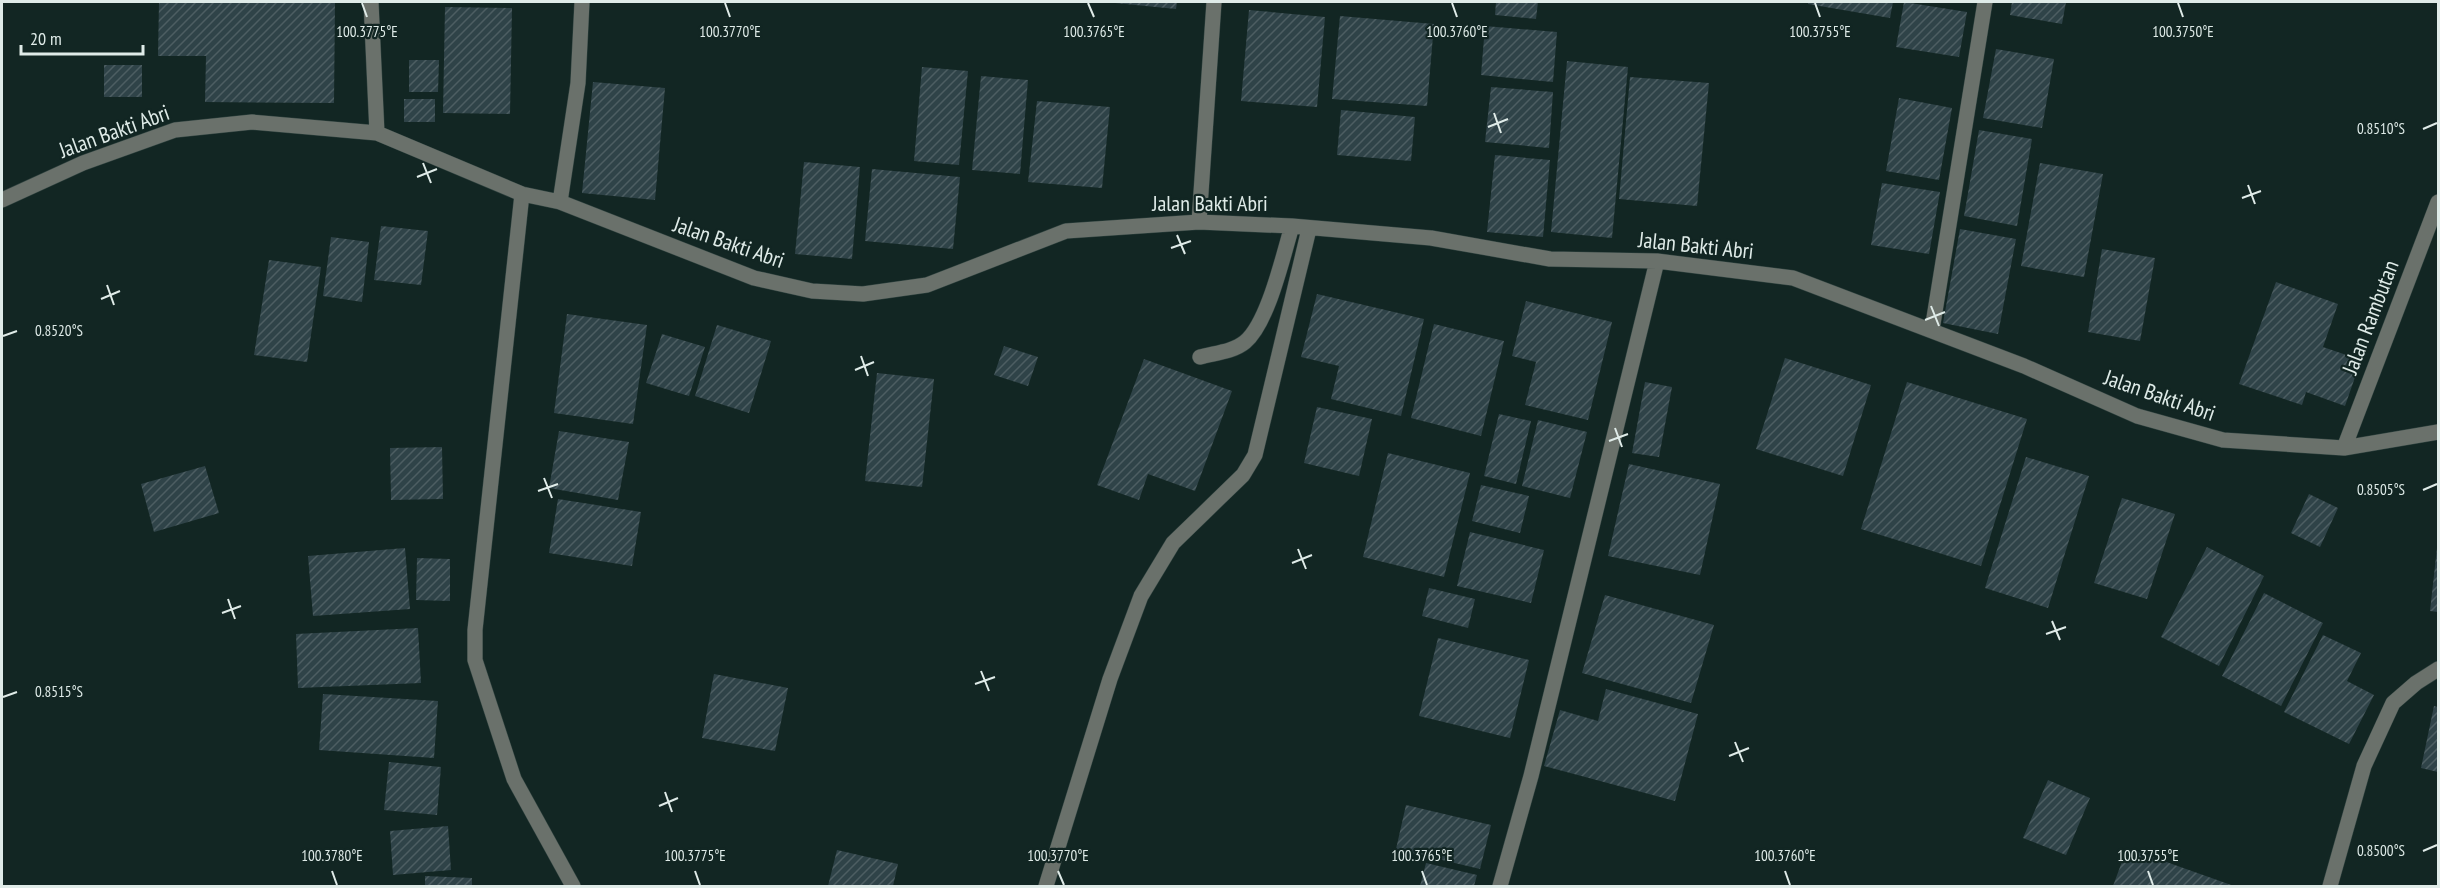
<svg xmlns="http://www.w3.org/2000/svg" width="2440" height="888" font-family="'PT Sans Narrow',sans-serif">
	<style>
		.building { fill: url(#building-hatch) }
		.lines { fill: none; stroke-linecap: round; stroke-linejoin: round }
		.minor-casing { stroke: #2f423f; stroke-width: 16 }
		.minor { stroke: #6a716b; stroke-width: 15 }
		.ticks { fill: none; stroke: #dfebe8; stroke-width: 2 }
		.labels { text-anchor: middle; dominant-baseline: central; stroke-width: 4.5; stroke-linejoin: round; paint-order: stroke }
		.street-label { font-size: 22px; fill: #dfebe8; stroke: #122623 }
		.ticks-label { font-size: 15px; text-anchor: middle; fill: #dfebe8; stroke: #122623; stroke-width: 4.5; stroke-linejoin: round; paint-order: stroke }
	</style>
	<defs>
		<pattern id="building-hatch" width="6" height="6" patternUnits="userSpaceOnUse" patternTransform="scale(1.5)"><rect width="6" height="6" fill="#2f4348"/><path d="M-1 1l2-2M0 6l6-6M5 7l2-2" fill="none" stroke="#4d5e62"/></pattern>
	</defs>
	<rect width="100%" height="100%" fill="#122623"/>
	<path class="building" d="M159 2H335L334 103 205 102 206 56H158Z
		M1105 2H1177L1176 9Z
		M1496 2H1538L1536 19 1495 15Z
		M1808 2H1893L1890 18 1808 4Z
		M1904 2 1967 12 1959 57 1896 47Z
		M2012 2H2066L2062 24 2010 15Z
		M445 7 512 8 510 114 443 113Z
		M1249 10 1325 17 1317 107 1241 101Z
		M1340 16 1434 24 1427 106 1332 99Z
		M1485 26 1557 32 1553 82 1481 75Z
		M1996 49 2054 59 2042 128 1983 118Z
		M409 60H439L438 92H409Z
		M1567 61 1628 67 1612 238 1551 232Z
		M104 65H142V97H104Z
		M922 67 968 71 959 165 914 161Z
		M981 76 1028 80 1020 174 972 170Z
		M1630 77 1709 83 1697 206 1619 199Z
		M593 82 665 88 655 200 582 193Z
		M1491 87 1553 92 1549 148 1485 142Z
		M1899 98 1952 108 1939 180 1886 171Z
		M404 99H435V122H404Z
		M1037 101 1110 107 1102 188 1028 182Z
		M1341 110 1415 117 1411 161 1337 155Z
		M1979 130 2032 139 2017 226 1964 216Z
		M1495 155 1550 160 1543 237 1487 232Z
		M804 162 860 167 852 259 795 254Z
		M2040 163 2103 174 2084 277 2021 266Z
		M872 169 960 177 953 249 865 241Z
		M1882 183 1940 192 1929 254 1871 245Z
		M381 226 428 231 421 285 374 280Z
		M1960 229 2016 239 1998 334 1943 323Z
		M331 237 369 242 362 302 323 296Z
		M2102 249 2155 258 2140 341 2088 332Z
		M269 260 321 267 307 362 254 355Z
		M2276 282 2338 304 2323 347 2361 360 2345 406 2306 392 2302 405 2239 384Z
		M1317 294 1424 319 1401 416 1331 399 1339 366 1301 357Z
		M1526 301 1612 322 1588 420 1525 405 1536 362 1512 356Z
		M567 314 647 325 633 424 554 413Z
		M1434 324 1504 341 1481 436 1411 418Z
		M717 325 771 341 749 413 695 396Z
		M662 334 705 347 689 396 646 383Z
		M1004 346 1038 357 1028 386 994 375Z
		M1785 358 1871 385 1843 476 1756 449Z
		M1144 359 1232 391 1195 491 1148 474 1139 500 1097 485Z
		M877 373 934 379 922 487 865 481Z
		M1645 382 1672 387 1659 457 1632 453Z
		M1907 382 2027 419 1981 566 1861 529Z
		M1317 407 1372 419 1359 476 1304 463Z
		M1499 414 1531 421 1516 484 1484 476Z
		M1538 420 1587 432 1570 498 1522 486Z
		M559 431 629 442 618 500 549 488Z
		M442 447 443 499 391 500 390 448Z
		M1388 453 1470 473 1444 577 1363 557Z
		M2026 457 2089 476 2048 608 1985 588Z
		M1629 464 1720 484 1700 575 1608 556Z
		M205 466 219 513 154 532 141 484Z
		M1481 485 1529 496 1520 533 1472 521Z
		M2309 494 2338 508 2320 547 2291 533Z
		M2122 498 2175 514 2147 599 2094 583Z
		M558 499 641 512 632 566 549 553Z
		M1470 532 1544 550 1531 603 1457 586Z
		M2207 547 2264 576 2219 666 2161 637Z
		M405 548 410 609 313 616 308 556Z
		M2437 548H2438V612L2430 611Z
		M417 558 450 559V601L416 600Z
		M1429 588 1475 599 1468 628 1422 616Z
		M2264 593 2323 623 2281 706 2222 676Z
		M1605 595 1714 625 1691 703 1582 673Z
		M418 628 421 683 298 688 296 634Z
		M2323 635 2361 653 2347 681 2374 695 2349 744 2284 712Z
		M1438 638 1529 660 1510 738 1419 716Z
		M714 674 788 688 775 751 702 738Z
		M1606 689 1698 714 1675 801 1544 766 1560 710 1598 721Z
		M323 694 438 701 434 758 319 750Z
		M2434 706 2438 707V772L2421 768Z
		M389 762 441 767 437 815 384 810Z
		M2048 780 2090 798 2066 855 2023 838Z
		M1406 805 1491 825 1480 869 1396 849Z
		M448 826 451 870 393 875 390 831Z
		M2127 848 2234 886H2113Z
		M837 850 898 864 893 886H828Z
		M1426 863 1477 875 1474 886H1420Z
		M425 876 472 878V886H425Z"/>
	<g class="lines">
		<defs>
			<path id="minor" d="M371 2 377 133
				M522 194 475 630V660L514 779 573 886
				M2 200 83 163 175 130 252 122 377 133 522 194 560 202 754 278 812 291 863 294 927 285 1066 231 1199 222 1292 226 1431 238 1550 259 1657 261 1793 278 2024 366 2137 416 2223 440 2344 448 2438 432
				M560 202 578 83 582 2
				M1199 222 1214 2
				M1932 330 1985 2
				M1200 357C1214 353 1233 352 1245 342 1268 323 1283 256 1292 226
				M2344 448 2438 202
				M1046 886 1110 679 1141 596 1173 543 1243 475 1255 455 1309 229
				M1500 886 1531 776 1657 261
				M2330 886 2364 766 2393 703 2416 683 2438 669"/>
		</defs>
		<use href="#minor" class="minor-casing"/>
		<use href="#minor" class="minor"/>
	</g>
	<path class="ticks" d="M362 3 367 17M725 3 730 17M1088 3 1094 17M1452 3 1457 17M1815 3 1820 17M2178 3 2183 17M1494 113 1501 133M1488 127 1508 119M2423 129 2437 123M423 163 431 183M417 177 437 169M2248 185 2255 204M2242 198 2261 191M1177 235 1185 254M1171 248 1191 241M107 285 114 305M101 299 120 291M1931 306 1939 326M1925 320 1945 312M3 336 17 331M861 356 868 376M855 370 874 362M1615 428 1622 447M1609 441 1628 434M544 478 552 498M2423 490 2437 484M538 491 558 484M1298 549 1306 569M1292 563 1312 555M228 599 235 619M222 613 241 606M2052 621 2060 640M2046 634 2066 627M981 671 989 691M975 684 995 677M3 697 17 692M1735 742 1743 762M1729 756 1749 748M665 792 672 812M659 806 678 798M2423 851 2437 845M332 871 337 885M695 871 700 885M1058 871 1064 885M1422 871 1427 885M1785 871 1790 885M2148 871 2153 885"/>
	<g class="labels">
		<g class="street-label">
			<text transform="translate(114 131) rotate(-20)">Jalan Bakti Abri</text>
			<text x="1210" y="203">Jalan Bakti Abri</text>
			<text transform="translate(729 242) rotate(19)">Jalan Bakti Abri</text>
			<text transform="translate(1696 245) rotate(6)">Jalan Bakti Abri</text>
			<text transform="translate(2370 317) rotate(-69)">Jalan Rambutan</text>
			<text transform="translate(2160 395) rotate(19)">Jalan Bakti Abri</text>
		</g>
	</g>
	<g class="ticks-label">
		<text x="367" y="37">100.3775°E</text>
		<text x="730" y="37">100.3770°E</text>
		<text x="1094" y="37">100.3765°E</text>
		<text x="1457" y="37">100.3760°E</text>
		<text x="1820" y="37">100.3755°E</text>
		<text x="2183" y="37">100.3750°E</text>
		<text x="2381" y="134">0.8510°S</text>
		<text x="59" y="336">0.8520°S</text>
		<text x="2381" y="495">0.8505°S</text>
		<text x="59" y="697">0.8515°S</text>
		<text x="2381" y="856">0.8500°S</text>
		<text x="332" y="861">100.3780°E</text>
		<text x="695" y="861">100.3775°E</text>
		<text x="1058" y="861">100.3770°E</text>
		<text x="1422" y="861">100.3765°E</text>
		<text x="1785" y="861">100.3760°E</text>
		<text x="2148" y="861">100.3755°E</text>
	</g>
	<rect width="2440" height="888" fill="none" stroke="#dfebe8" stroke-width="6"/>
	<path d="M21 45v9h122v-9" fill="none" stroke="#dfebe8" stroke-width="3"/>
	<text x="30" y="45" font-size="18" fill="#dfebe8" stroke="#122623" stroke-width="4.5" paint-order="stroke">20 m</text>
</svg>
